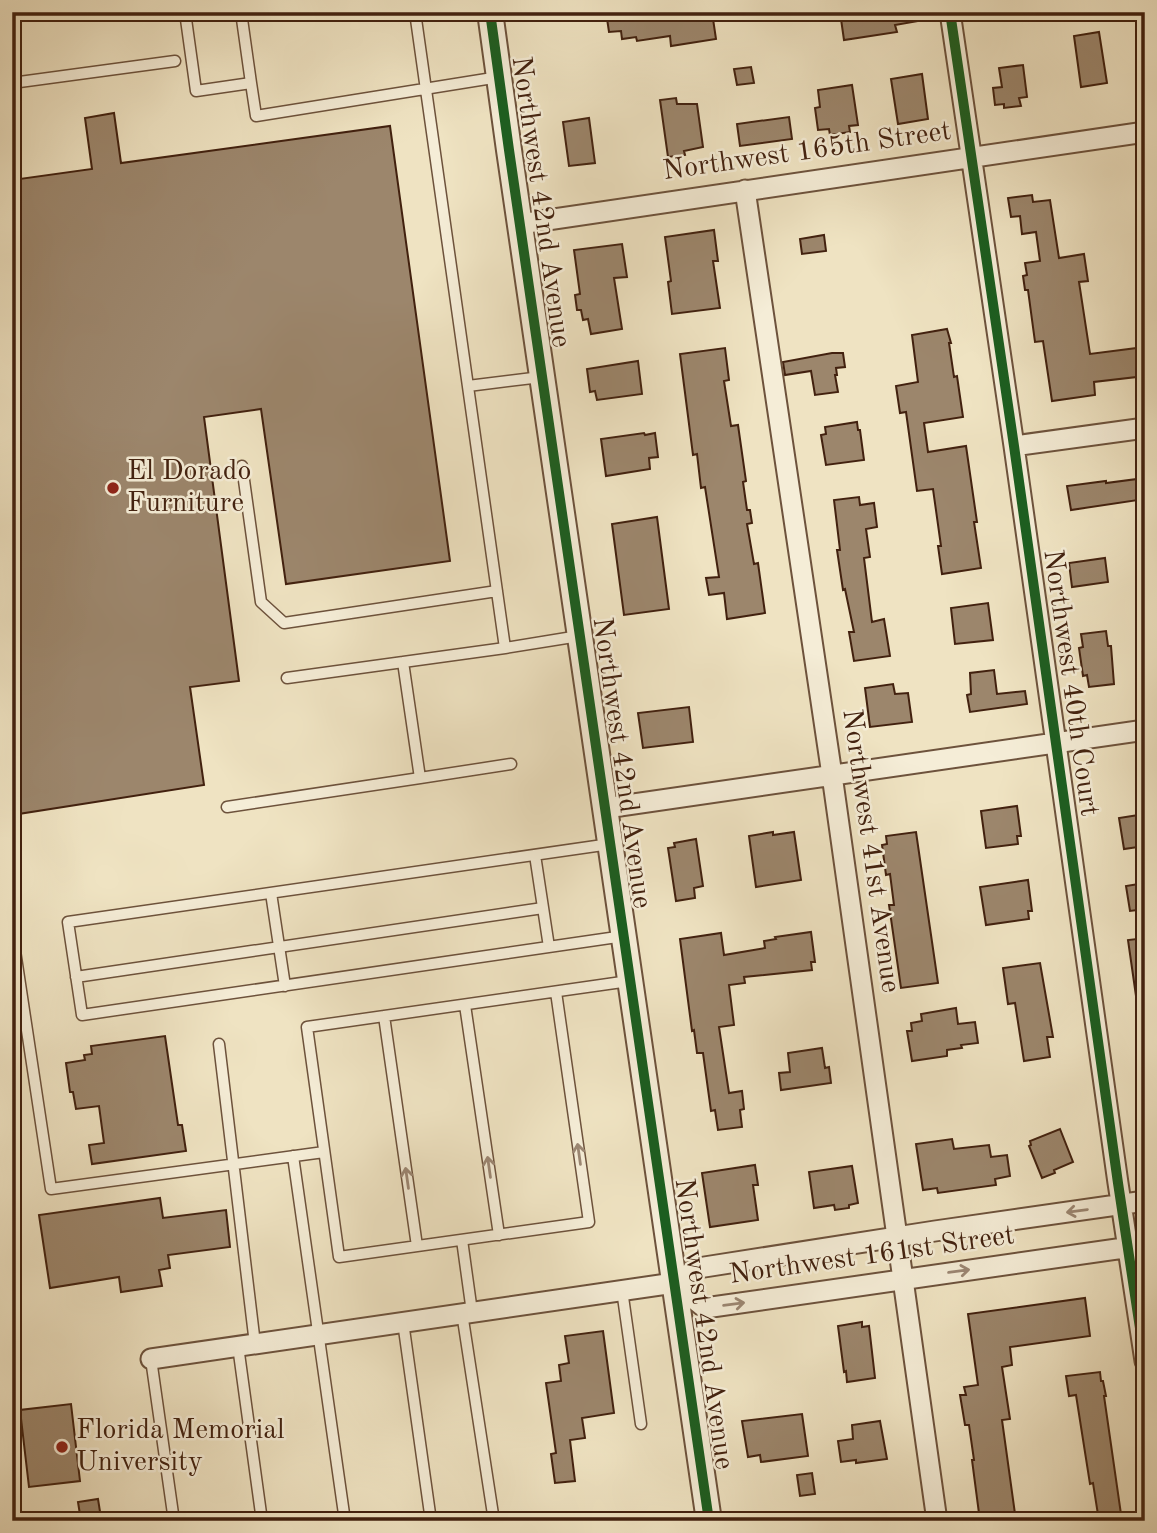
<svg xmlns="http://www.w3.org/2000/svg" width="1157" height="1533" font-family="'Old Standard TT',serif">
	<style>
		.building { fill: #9c866c; stroke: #42210f; stroke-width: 2 }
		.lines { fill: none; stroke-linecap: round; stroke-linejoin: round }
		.service-casing { stroke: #6d523c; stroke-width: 13 }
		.minor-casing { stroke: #6d523c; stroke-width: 23 }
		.tertiary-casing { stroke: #6d523c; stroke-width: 28 }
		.service { stroke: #f5edd7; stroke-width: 10 }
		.minor { stroke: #f5edd7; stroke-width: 19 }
		.tertiary { stroke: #f5edd7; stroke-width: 24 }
		.cycleway-casing { stroke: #f5edd7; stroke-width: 15 }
		.cycleway { stroke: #1b5e20; stroke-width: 10 }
		.oneway { stroke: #9c8773 }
		.poi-dot { fill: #8f2418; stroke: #f5edd7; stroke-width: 2.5 }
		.labels { text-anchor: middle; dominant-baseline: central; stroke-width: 5; stroke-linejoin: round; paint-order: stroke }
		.street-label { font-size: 28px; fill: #42210f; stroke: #f5edd7 }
		.poi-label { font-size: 28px; fill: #42210f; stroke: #f5edd7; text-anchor: start }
	</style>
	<rect width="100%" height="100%" fill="#efe3c2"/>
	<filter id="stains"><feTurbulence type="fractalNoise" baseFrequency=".00286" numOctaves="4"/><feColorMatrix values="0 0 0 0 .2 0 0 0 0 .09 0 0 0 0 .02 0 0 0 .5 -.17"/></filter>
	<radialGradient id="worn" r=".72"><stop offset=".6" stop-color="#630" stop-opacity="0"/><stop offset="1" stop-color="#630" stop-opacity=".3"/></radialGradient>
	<path class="building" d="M606 12H712L716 39 671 46 670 36 637 41 636 37 622 39 621 31 609 32Z
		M840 12H923L924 20 895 25 897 32 844 40Z
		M1099 32 1107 83 1081 87 1074 36Z
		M1023 65 1027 97 1019 98 1021 106 1004 108V104L995 105 993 88 1002 87 999 68Z
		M751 67 754 83 737 85 734 69Z
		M922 74 928 119 898 124 891 79Z
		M852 85 858 125 849 126 850 132 830 135 829 129 818 130 815 108 820 107 818 90Z
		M676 98 677 104H697L703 147 684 151 685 155 668 157 660 100Z
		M114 113 121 163 390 126 450 561 286 584 261 409 204 417 239 681 190 687 204 785 12 815V180L92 169 85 118Z
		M789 117 792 139 740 146 737 124Z
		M589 118 595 163 569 166 563 122Z
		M1032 195 1033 202 1050 200 1059 258 1084 254 1088 281 1079 282 1090 354 1145 347V376L1094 382 1095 395 1052 401 1043 341 1035 342 1028 290H1025L1023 276 1027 275 1025 263 1040 261 1036 232 1022 234 1020 216 1011 217 1008 198Z
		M714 230 718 261H713L720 308 672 314 668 282 671 281 665 237Z
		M824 235 826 251 802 254 800 239Z
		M622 244 627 277 614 278 622 329 591 334 588 319 583 320 581 310H577L575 295 580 294 574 250Z
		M947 329 951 343H949L954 377 957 376 963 417 924 423 928 452 966 446 977 522H974L981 568 942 574 938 546H941L933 489 917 491 906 412 900 413 896 386 918 382 912 335Z
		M725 348 729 380 724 381 731 426 738 425 746 481 743 482 747 510H750L752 523 747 524 754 564 758 563 765 613 727 619 724 593 709 595 706 578 719 577 705 487 701 488 697 454 693 455 680 354Z
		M832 353H843L845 367 836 368 837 375H835L838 392 815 395 811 371 785 375 783 362Z
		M638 361 642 394 597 400 595 391 590 392 587 369Z
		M857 422 858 430H860L864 460 826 465 821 435 826 434 825 427Z
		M644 433 645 435 655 433 658 457 649 458 650 469 606 476 601 439Z
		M1145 478V499L1071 510 1067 486 1106 481V483Z
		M859 497 860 505 874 503 877 527 866 529 870 557 864 558 872 622 884 619 890 656 854 661 849 632H854L845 589 843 590 837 550H840L834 500Z
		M657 517 669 609 624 615 612 524Z
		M1105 558 1108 582 1072 587 1069 563Z
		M988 603 993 640 955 644 951 608Z
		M1106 631 1108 646H1111L1114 684 1089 687 1087 675 1083 676 1079 648 1083 647 1081 634Z
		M994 670 997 694 1025 691 1027 704 970 712 967 695 971 694 970 673Z
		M893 684 895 694 908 693 912 722 870 727 865 688Z
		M689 707 693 742 643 748 638 713Z
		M1017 806 1021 836H1017L1018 844 986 848 981 811Z
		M1145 814V846L1124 849 1119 818Z
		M773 832V835L794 832 801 880 756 887 749 836Z
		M916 832 938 983 901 988 889 905H894L890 874 886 875 882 845 887 844 886 836Z
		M696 839 703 886 694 888 695 898 676 901 668 848 675 847 674 843Z
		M1028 880 1032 911H1028L1029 919 986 925 980 887Z
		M1145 883V909L1130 911 1126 886Z
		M811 932 815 962H811L812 970 744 977 745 983 729 985 734 1025 719 1027 729 1093 742 1091 744 1109 740 1110 742 1127 718 1130 715 1110 711 1111 703 1053H697L694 1030 692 1031 680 939 721 933 724 955 765 948 764 941 776 939 775 937Z
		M1145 938V996H1136L1128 940Z
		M1040 963 1053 1037H1047L1050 1057 1024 1061 1015 1003 1008 1004 1003 968Z
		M956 1008 958 1024 975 1022 978 1043 961 1045 962 1048 947 1050V1056L912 1061 907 1031H912L911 1023 922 1021 921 1014Z
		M165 1036 178 1125H182L186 1151 92 1164 89 1145 104 1143 99 1106 76 1109 73 1092H70L66 1063 85 1060 84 1055 92 1054 91 1046Z
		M822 1048 825 1068 829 1067 831 1083 781 1090 779 1073 790 1072 788 1053Z
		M1060 1129 1073 1162 1054 1170 1055 1173 1042 1178 1029 1146 1031 1145 1030 1141Z
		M952 1139 954 1149 989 1145 991 1157 1007 1155 1010 1176 995 1179 996 1185 938 1193 937 1188 923 1190 916 1144Z
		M755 1165 758 1185H753L758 1220 710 1227 702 1173Z
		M852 1166 858 1203 849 1205V1208L835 1210 834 1205 814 1208 809 1172Z
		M160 1198 163 1218 226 1210 230 1247 168 1255 170 1268 159 1270 162 1286 121 1292 119 1277 50 1288 39 1215Z
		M1085 1298 1090 1336 1010 1347 1012 1365 1002 1367 1010 1419 1002 1420 1016 1521H980L972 1460H974L969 1425H965L960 1395H966L964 1387 978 1385 968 1314Z
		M862 1322V1327L869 1326 875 1378 847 1382 846 1371 844 1372 838 1326Z
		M603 1331 614 1413 582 1418 585 1438 570 1440 575 1481 555 1483 551 1454 556 1453 546 1383 561 1381 559 1365 569 1363 565 1336Z
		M1100 1372 1101 1381H1103L1106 1396H1104L1122 1521H1099L1093 1483 1090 1484 1076 1395 1069 1396 1066 1376Z
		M71 1404 80 1481 29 1487 20 1410Z
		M802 1414 808 1456 761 1462 760 1455 748 1457 742 1421Z
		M880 1421 887 1459 856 1463V1460L841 1462 838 1441 853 1439 852 1425Z
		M812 1473 815 1494 800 1496 797 1475Z
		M98 1499 101 1518 81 1521 78 1502Z"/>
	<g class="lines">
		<defs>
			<path id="service" d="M185 12 196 91 251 83 241 12
				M12 30 13 34
				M12 83 175 61
				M251 83 256 116 499 77
				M468 386 541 377
				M242 466 261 602 284 623 497 591
				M505 648 579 636
				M403 662 420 778 511 764
				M287 678 505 648 415 12
				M227 807 420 778
				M610 844 68 922 82 1015 624 936
				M535 855 549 947
				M271 893 285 986
				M12 931 51 1189 324 1152
				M76 977 543 908
				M556 992 589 1222 339 1257 307 1027 629 981
				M465 1005 499 1235
				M384 1016 417 1246
				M219 1044 255 1344
				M293 1156 345 1521
				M462 1240 472 1312
				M622 1290 641 1424
				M462 1313 494 1521
				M403 1322 431 1521
				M238 1346 262 1521
				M151 1359 174 1521"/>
			<path id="minor" d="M950 12 1014 446 1118 1183 1145 1361
				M745 190 832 775 937 1521
				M520 224 1145 132
				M1014 446 1145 428
				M606 808 1145 730
				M674 1283 705 1308 1145 1245
				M151 1359 674 1283 698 1268 935 1231 1145 1201"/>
			<path id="tertiary" d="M490 12 509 150 709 1521"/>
		</defs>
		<use href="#service" class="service-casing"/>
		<use href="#minor" class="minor-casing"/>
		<use href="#tertiary" class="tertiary-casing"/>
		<use href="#service" class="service"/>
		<use href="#minor" class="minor"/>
		<use href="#tertiary" class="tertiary"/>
		<defs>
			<path id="cycleway" d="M490 12 509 150 709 1521
				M950 12 1014 446 1118 1183 1145 1361"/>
		</defs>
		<use href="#cycleway" class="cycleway-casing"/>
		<use href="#cycleway" class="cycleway"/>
	</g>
	<defs><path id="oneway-shaft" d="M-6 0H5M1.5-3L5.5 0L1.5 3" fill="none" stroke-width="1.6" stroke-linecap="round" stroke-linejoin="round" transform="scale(1.75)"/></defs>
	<g class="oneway">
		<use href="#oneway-shaft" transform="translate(579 1154) rotate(-98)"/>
		<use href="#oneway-shaft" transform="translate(489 1167) rotate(-98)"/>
		<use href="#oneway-shaft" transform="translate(407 1178) rotate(-98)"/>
		<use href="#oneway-shaft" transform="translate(1077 1211) rotate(172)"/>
		<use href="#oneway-shaft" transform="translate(959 1271) rotate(-8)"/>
		<use href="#oneway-shaft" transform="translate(734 1304) rotate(-7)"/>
	</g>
	<g class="poi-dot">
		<circle cx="113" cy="488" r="7"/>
		<circle cx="62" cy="1447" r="7"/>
	</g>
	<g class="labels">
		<g class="street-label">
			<text transform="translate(807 152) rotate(-8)">Northwest 165th Street</text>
			<text transform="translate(540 202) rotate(82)">Northwest 42nd Avenue</text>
			<text transform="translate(1070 683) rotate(82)">Northwest 40th Court</text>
			<text transform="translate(621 763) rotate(82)">Northwest 42nd Avenue</text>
			<text transform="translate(870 851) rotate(82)">Northwest 41st Avenue</text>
			<text transform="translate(872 1256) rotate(-8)">Northwest 161st Street</text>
			<text transform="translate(703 1324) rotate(82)">Northwest 42nd Avenue</text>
		</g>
		<g class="poi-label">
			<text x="127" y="472">El Dorado<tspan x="127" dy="32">Furniture</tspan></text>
			<text x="76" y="1431">Florida Memorial<tspan x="76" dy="32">University</tspan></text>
		</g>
	</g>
	<rect width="1157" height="1533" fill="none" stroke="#efe3c2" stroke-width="42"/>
	<rect x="14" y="14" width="1129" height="1505" fill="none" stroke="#42210f" stroke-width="3.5"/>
	<rect x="21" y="21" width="1115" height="1491" fill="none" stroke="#42210f" stroke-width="2"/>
	<rect width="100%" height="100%" filter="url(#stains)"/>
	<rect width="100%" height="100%" fill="url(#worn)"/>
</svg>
